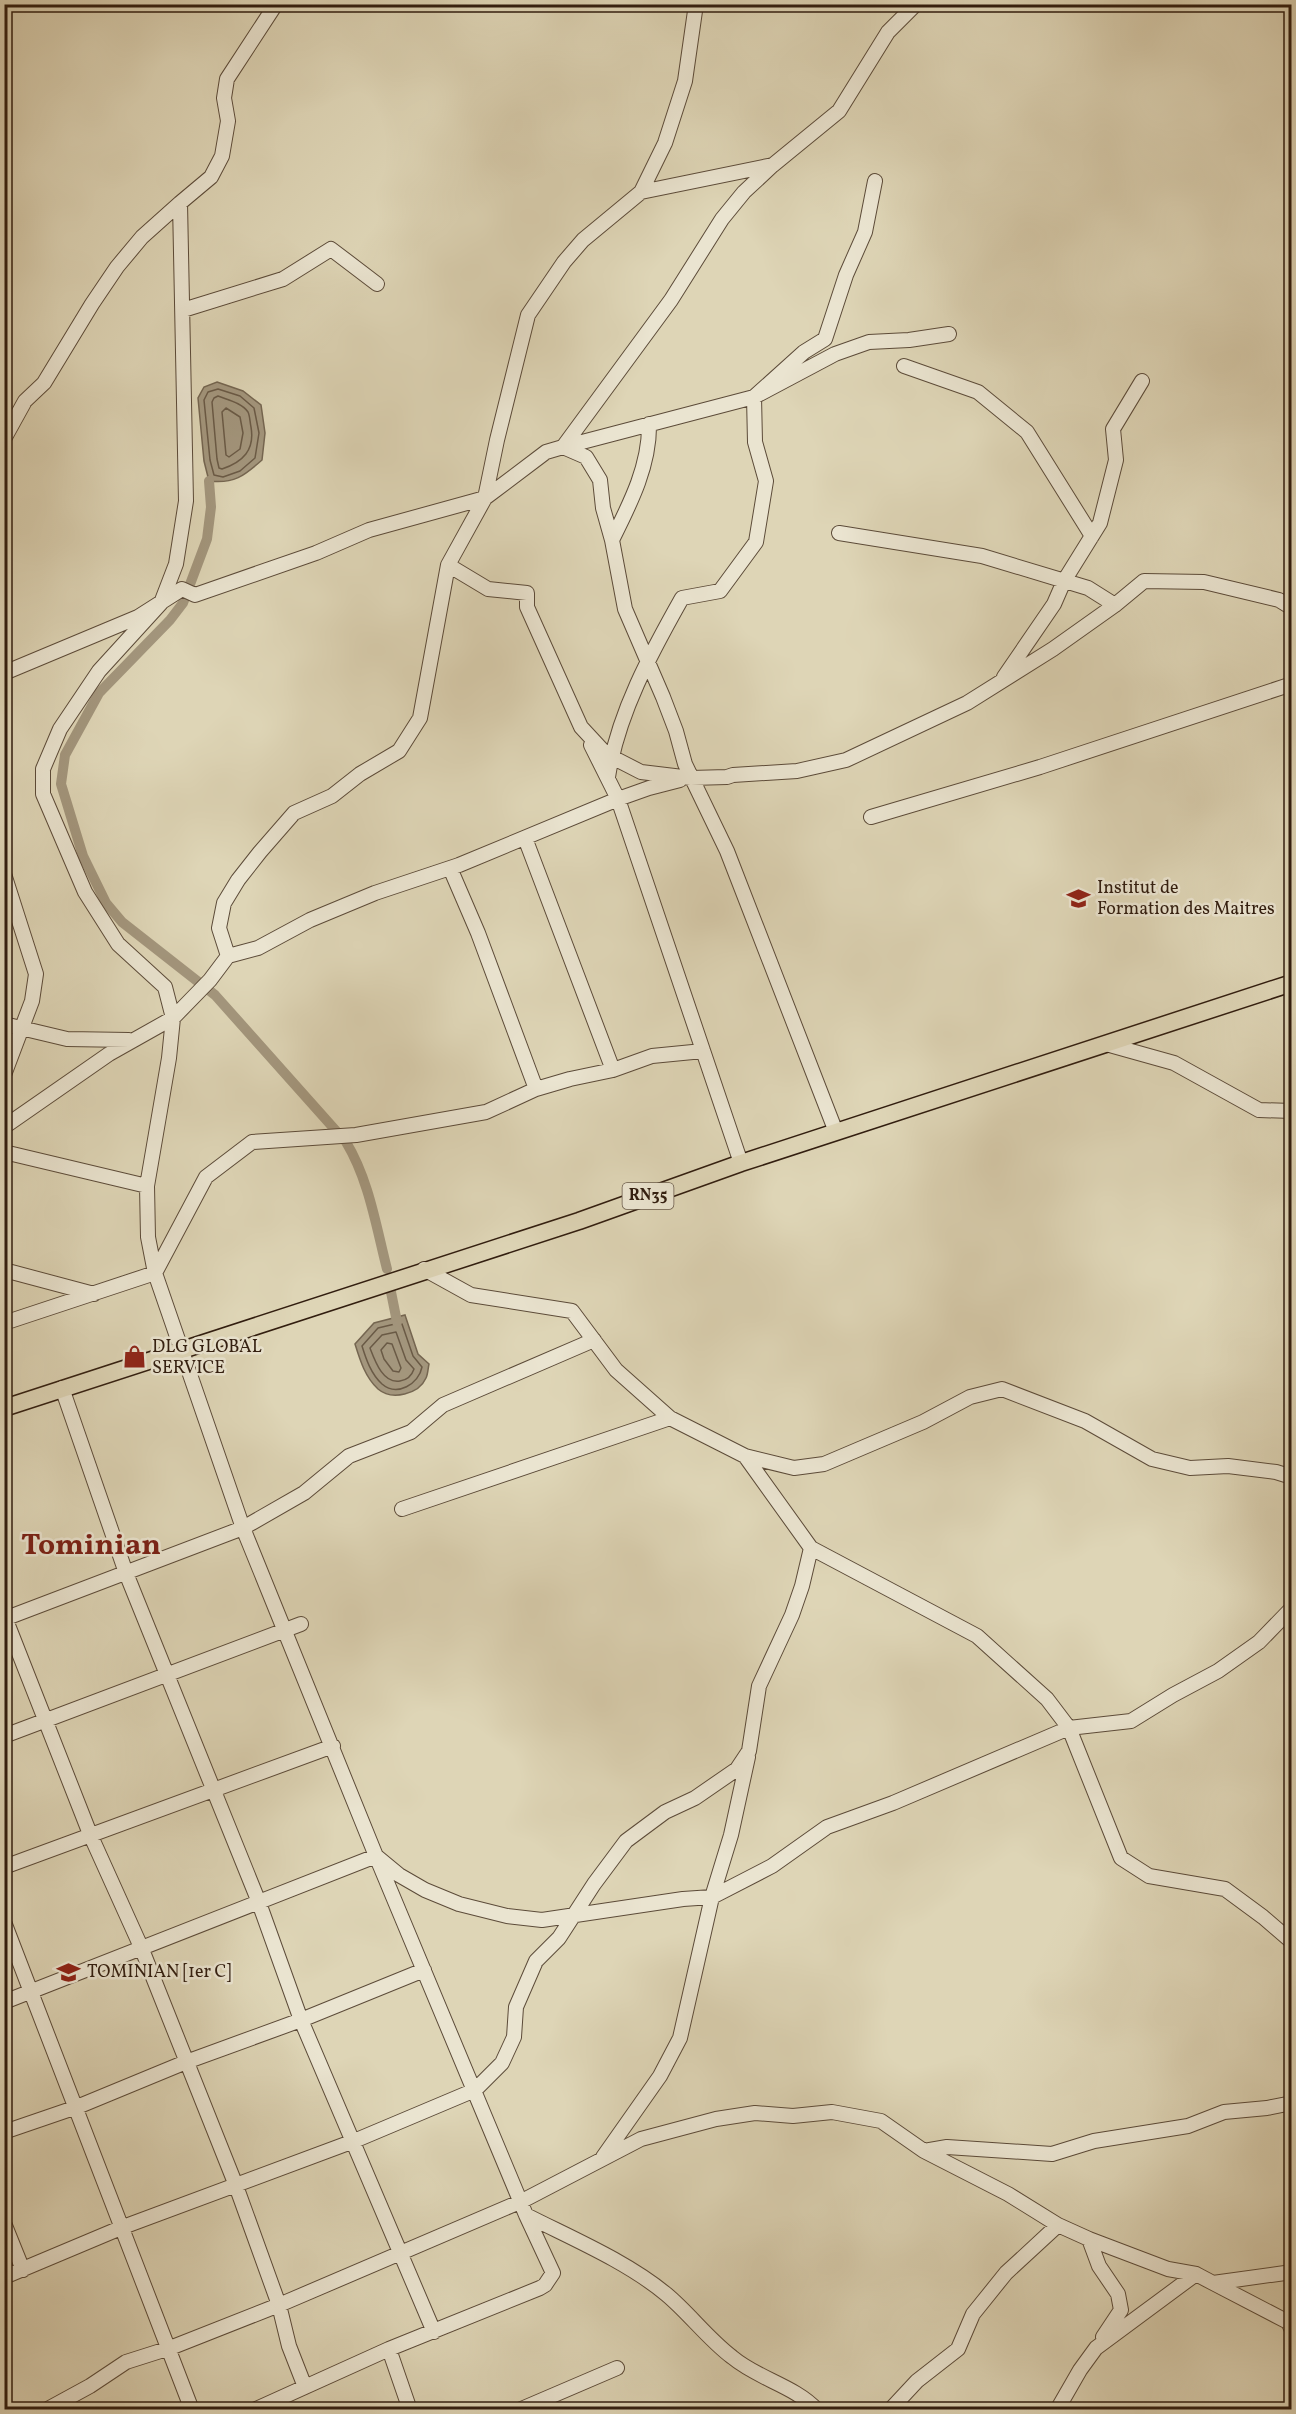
<svg xmlns="http://www.w3.org/2000/svg" width="1296" height="2414" font-family="Vollkorn,serif">
	<style>
		.water { fill: #a3967d; stroke: #756651; stroke-width: 1.5 }
		.lines { fill: none; stroke-linecap: round; stroke-linejoin: round }
		.shore { stroke: #6a5a46; stroke-width: 1.5 }
		.canal { stroke: #a3967d; stroke-width: 10 }
		.minor-casing { stroke: #5c4b39; stroke-width: 16 }
		.major-casing { stroke: #311d0f; stroke-width: 19 }
		.minor { stroke: #eae4d0; stroke-width: 14 }
		.major { stroke: #ded5b6; stroke-width: 16 }
		.labels { text-anchor: middle; dominant-baseline: central; stroke-width: 5; stroke-linejoin: round; paint-order: stroke }
		.shield { fill: #eae4d0; stroke: #685949; stroke-width: 1.5 }
		.shield-label { font-size: 16px; font-weight: bold; fill: #311d0f }
		.poi-label { font-size: 18px; fill: #311d0f; stroke: #eae4d0; text-anchor: start }
		.town-label { font-size: 30px; font-weight: bold; fill: #7a1f14; stroke: #eae4d0 }
	</style>
	<rect width="100%" height="100%" fill="#ded5b6"/>
	<filter id="stains"><feTurbulence type="fractalNoise" baseFrequency=".00333" numOctaves="4"/><feColorMatrix values="0 0 0 0 .2 0 0 0 0 .09 0 0 0 0 .02 0 0 0 .5 -.17"/></filter>
	<radialGradient id="worn" r=".72"><stop offset=".6" stop-color="#630" stop-opacity="0"/><stop offset="1" stop-color="#630" stop-opacity=".3"/></radialGradient>
	<path class="water" d="M217 382 243 391 261 405 265 433 262 460C244 476 234 484 209 481L204 461 198 398 204 387Z
		M405 1315 418 1354 429 1364C428 1368 428 1374 426 1378 419 1394 392 1401 378 1389 365 1377 360 1360 355 1344L374 1323Z"/>
	<g class="lines">
		<path class="shore" d="M218 389 240 396 254 408 259 433 255 458 240 471 223 477 214 475 210 460 204 400 208 392Z
			M218 396C228 400 242 403 248 412 250 416 250 423 251 427 255 450 243 462 222 469L219 468 217 459 212 402 214 398Z
			M226 408 240 417 243 433 240 449 229 457 226 455 222 412Z
			M399 1323 402 1324 413 1356 422 1367C419 1384 397 1397 382 1384 371 1374 366 1359 362 1346L378 1328Z
			M396 1332 406 1360 414 1369C412 1375 407 1380 400 1381 383 1384 375 1361 370 1348L382 1335Z
			M387 1343 392 1344 401 1368 399 1372 393 1371 384 1359 381 1350Z"/>
		<path class="canal" d="M209 481 211 507 207 539 183 603 170 620 99 693 65 755 61 784 83 856 106 903 122 922 215 995 346 1142C369 1180 376 1226 387 1269
			M391 1292 397 1322"/>
		<defs>
			<path id="minor" d="M641 192 773 165 839 111 888 32 916 4
				M183 310 283 279 331 249 377 284
				M904 366 978 392 1027 432 1092 536
				M4 439 25 401 44 383 92 304 117 267 142 237 180 203
				M563 447 586 457 600 480 603 508 612 540 625 609 663 697 676 731 685 764 727 851 836 1132
				M563 447 754 397 835 354 869 342 909 340 949 334
				M839 533 982 556 1088 588 1115 605
				M612 540C630 504 650 465 649 424
				M448 565 488 589 527 593V607L581 727 606 754 641 772 691 778 727 777 733 775 797 771 846 760 967 703 1053 649 1115 605 1144 581 1204 582 1279 600 1292 608
				M4 673 138 617 182 589 195 595 316 553 369 530 485 498 546 452 563 447 671 300 722 219 744 192 773 165
				M1004 677 1054 604 1064 581 1100 523 1116 460 1113 429 1142 381
				M591 745 618 799 741 1163
				M608 777C618 713 651 653 682 598L720 591 756 542 766 481 755 442 754 397 804 352 825 339 846 275 865 232 875 181
				M871 817 1040 767 1292 684
				M525 838 613 1070
				M450 868 478 933 536 1089
				M4 874 36 974 32 1001 4 1075
				M228 956 258 948 310 920 375 893 459 865 618 799 649 788 680 780
				M4 1024 67 1039 129 1040
				M1106 1044 1174 1063 1259 1110 1292 1111
				M4 1127 109 1054 173 1018 210 980 228 956 219 928 224 903 238 880 260 852 294 813 332 796 360 774 399 751 420 718 448 565 485 498 497 440 528 315 564 262 583 240 641 192 665 143 685 81 696 4
				M4 1152 147 1186
				M424 1269 471 1295 572 1311 616 1370 670 1418 745 1456 811 1548 977 1636 1047 1699 1069 1728 1121 1858 1149 1876 1225 1889 1263 1917 1292 1942
				M4 1270 94 1294
				M4 1323 155 1273 206 1177 252 1142 356 1135 486 1112 536 1089 570 1079 613 1070 652 1056 703 1051
				M62 1388 126 1573 258 1900 301 2020 434 2332
				M745 1456 794 1468 824 1464 923 1422 970 1397 1002 1389 1085 1421 1152 1459 1190 1468 1228 1466 1276 1472 1292 1477
				M402 1509 670 1418
				M4 1615 90 1834 141 1947 235 2183 279 2305 289 2346 305 2387
				M4 1619 243 1528 304 1493 349 1456 411 1432 443 1405 594 1340
				M4 1736 301 1624
				M4 1867 333 1746
				M4 1922 192 2410
				M4 2002 376 1856 399 1875 425 1890 459 1904 507 1916 542 1920 683 1899 712 1897 772 1866 827 1827 893 1803 1069 1728 1131 1721 1173 1695 1218 1671 1259 1642 1292 1608
				M4 2132 77 2107 186 2062 301 2020 424 1970
				M924 2151 947 2147 1052 2154 1094 2141 1188 2126 1224 2112 1267 2108 1292 2103
				M603 2157 660 2076 680 2038 712 1897 731 1835 748 1757
				M526 2215C571 2238 626 2261 666 2294 689 2313 708 2339 732 2357 758 2379 795 2386 817 2410
				M4 2223 23 2270
				M1089 2239 1099 2266 1118 2294 1121 2310 1103 2337
				M4 2277 123 2227 354 2141 475 2090 502 2063 514 2037 516 2007 536 1961 559 1938 594 1884 626 1841 665 1812 695 1798 737 1769 749 1751 759 1686 792 1615 802 1586 811 1548
				M1213 2283 1288 2322 1292 2330
				M389 2349 410 2410
				M46 2410 90 2386 126 2362 170 2348 279 2305 522 2201 641 2139 716 2119 755 2113 793 2116 832 2112 881 2121 924 2151 1008 2194 1058 2225 1089 2239 1168 2269 1196 2274 1213 2283 1292 2272
				M254 2410 389 2349 540 2288 545 2285 553 2273 526 2215 376 1856 243 1528 155 1273 148 1237 147 1186 169 1058 173 1018 165 987 118 944 85 892 43 794V769L60 729 99 671 161 603 176 564 186 501 180 203 211 177 222 156 228 121 224 98 227 79 276 4
				M519 2410 617 2368
				M890 2410 917 2381 958 2349 973 2314 1006 2273 1058 2225
				M1057 2410 1080 2370 1096 2348 1196 2274"/>
			<path id="major" d="M4 1408 579 1221 741 1163 1292 983"/>
		</defs>
		<use href="#minor" class="minor-casing"/>
		<use href="#major" class="major-casing"/>
		<use href="#minor" class="minor"/>
		<use href="#major" class="major"/>
	</g>
	<defs>
		<symbol id="school-bare" viewBox="-9 -9 18 18"><path d="M0-5L7-2L0 1L-7-2ZM-4 1L0 2.5L4 1V4Q0 6-4 4Z" fill="#8f2418" stroke="#eae4d0" stroke-width="2.5" paint-order="stroke"/></symbol>
		<symbol id="shop-bare" viewBox="-9 -9 18 18"><path d="M-5-2.5h2.3a2.7 3.5 0 0 1 5.4 0H5L5.5 6h-11ZM-1.5-2.5h3a1.5 2.3 0 0 0-3 0Z" fill="#8f2418" stroke="#eae4d0" stroke-width="2.5" paint-order="stroke"/></symbol>
	</defs>
	<g fill-rule="evenodd">
		<use href="#school-bare" x="1062" y="882" width="33" height="33"/>
		<use href="#shop-bare" x="118" y="1340" width="33" height="33"/>
		<use href="#school-bare" x="52" y="1956" width="33" height="33"/>
	</g>
	<g class="labels">
		<rect class="shield" x="622.5" y="1183" width="51" height="26" rx="4.5"/>
		<g class="shield-label">
			<text x="648" y="1196">RN35</text>
		</g>
		<g class="poi-label">
			<text x="1097" y="888">Institut de<tspan x="1097" dy="21">Formation des Maitres</tspan></text>
			<text x="152" y="1347">DLG GLOBAL<tspan x="152" dy="21">SERVICE</tspan></text>
			<text x="87" y="1972">TOMINIAN [1er C]</text>
		</g>
		<g class="town-label">
			<text x="91" y="1546">Tominian</text>
		</g>
	</g>
	<rect width="1296" height="2414" fill="none" stroke="#ded5b6" stroke-width="24"/>
	<rect x="6" y="6" width="1284" height="2402" fill="none" stroke="#311d0f" stroke-width="3"/>
	<rect x="12" y="12" width="1272" height="2390" fill="none" stroke="#311d0f" stroke-width="1.5"/>
	<rect width="100%" height="100%" filter="url(#stains)"/>
	<rect width="100%" height="100%" fill="url(#worn)"/>
</svg>
